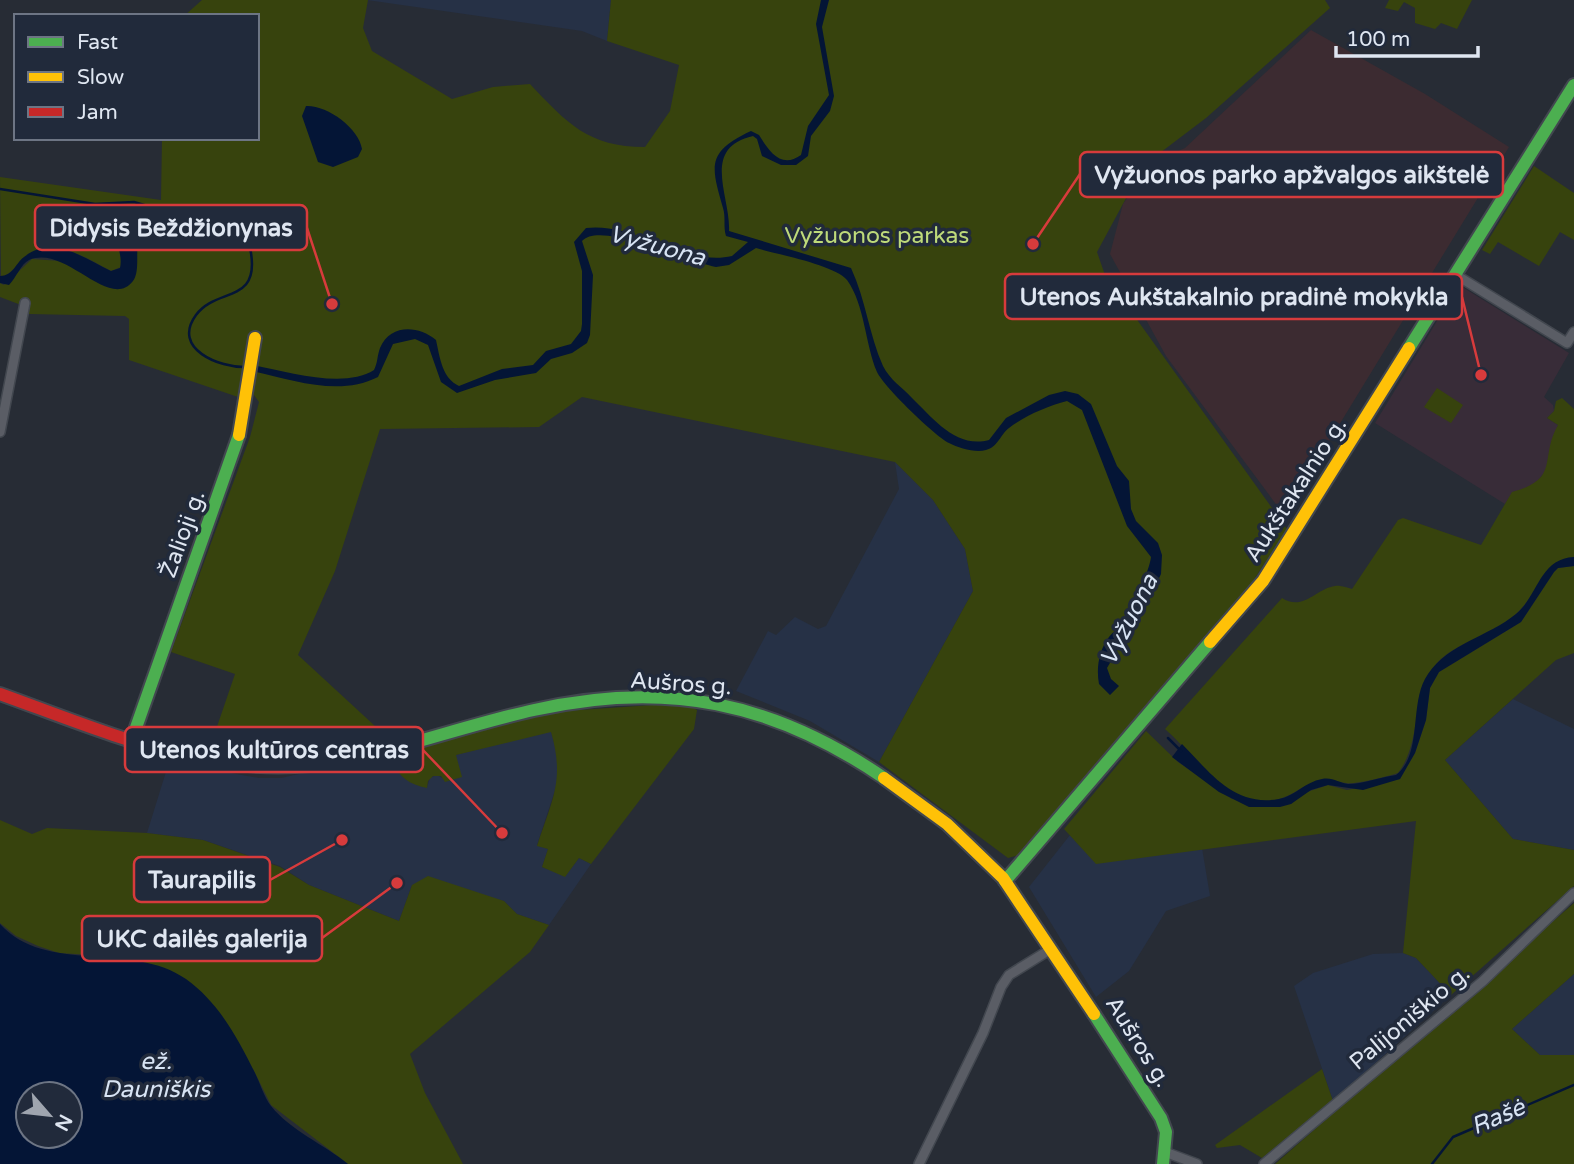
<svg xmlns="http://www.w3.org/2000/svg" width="1574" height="1164" font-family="'Varela Round',sans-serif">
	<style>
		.built { fill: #263146 }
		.education { fill: #382c38 }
		.medical { fill: #3c2b31 }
		.green { fill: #37430d }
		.water { fill: #041536; fill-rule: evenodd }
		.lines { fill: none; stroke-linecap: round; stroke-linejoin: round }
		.stream { stroke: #041536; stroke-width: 2.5 }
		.street-casing { stroke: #42474f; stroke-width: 12 }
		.fast-casing { stroke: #42474f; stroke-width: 16 }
		.slow-casing { stroke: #42474f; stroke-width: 16 }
		.jam-casing { stroke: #42474f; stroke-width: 16 }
		.street { stroke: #5a5d65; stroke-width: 9 }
		.fast { stroke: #4caf50; stroke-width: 12 }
		.slow { stroke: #ffc107; stroke-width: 12 }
		.jam { stroke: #c62828; stroke-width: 12 }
		.labels { text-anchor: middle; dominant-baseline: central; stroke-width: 7; stroke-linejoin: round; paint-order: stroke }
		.park-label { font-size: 23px; fill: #beda7a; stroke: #212a3b }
		.street-label { font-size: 23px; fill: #dfe6f1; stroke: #212a3b }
		.water-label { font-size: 24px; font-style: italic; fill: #d8e4f4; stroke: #212a3b }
		.leader { fill: none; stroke: #d73b3c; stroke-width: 2.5 }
		.callout-dot { fill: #d73b3c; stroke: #212a3b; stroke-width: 2.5 }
		.callout { fill: #212a3b; stroke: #d73b3c; stroke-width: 2.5 }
		.callout-label { font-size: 24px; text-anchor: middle; font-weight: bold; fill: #dfe6f1 }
	</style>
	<rect width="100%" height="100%" fill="#272c35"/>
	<path class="built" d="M367 0H611L607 41 582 31Z
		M895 462 933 500 965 549 973 591 879 762 810 721 736 691 768 631 776 635 795 617 818 629 826 626 899 489Z
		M1513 699 1574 729V850L1513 839 1445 760Z
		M551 731 559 760 558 781 537 845 548 849 542 867 565 876 579 858 591 864 549 925 517 914 504 901 412 885 399 921 309 885 280 866 203 840 147 833 169 762 259 778H281L391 753 427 787 430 778 437 775 444 779 455 755Z
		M1070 835 1096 863 1202 848 1210 896 1166 911 1129 971 1096 997 1029 887Z
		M1403 953 1416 958 1451 995 1333 1101 1294 986 1313 973 1373 954Z
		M1574 974V1055H1540L1512 1029Z"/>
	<path class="education" d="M1459 285 1569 353 1544 397 1553 405 1554 411 1547 418 1558 425 1548 468 1533 487 1513 492 1505 504 1375 423Z"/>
	<path class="medical" d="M1311 30 1425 94 1509 147 1284 515 1166 356 1110 254 1123 204 1153 162 1185 148Z"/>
	<path class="green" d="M202 0H368L363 28 372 51 452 99 493 87 530 84C567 123 588 147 645 147L670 111 679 65 607 41 611 0H1325L1330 8 1206 118 1144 165 1097 252 1105 275 1287 529 1251 584 1022 854 1008 858 879 762 973 591 965 549 933 500 895 462 582 397 539 427 380 429 335 571 298 655 388 738C352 751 284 768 247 759 234 756 222 751 210 747L235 674 171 652 250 437 259 402 246 384 241 398 129 360V319L125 316 29 314 21 305 0 297V283L4 285 32 259 61 261 87 275 137 268 135 248 140 234 121 267 111 271C87 259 61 239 32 253 19 259 15 273 1 277L0 177 161 200 162 138H257V16H184Z
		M1389 0H1472L1457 29 1441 23 1435 29 1415 23V8L1404 2 1398 11 1385 8Z
		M1534 166 1574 193V240L1560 232 1539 266 1498 242 1490 254 1482 250Z
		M1437 388 1463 405 1451 423 1424 407Z
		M1562 398 1574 409V557C1538 564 1541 589 1519 611 1500 631 1453 644 1437 663 1410 694 1423 741 1398 773 1389 776 1354 785 1346 783 1335 782 1332 779 1320 781 1303 784 1297 793 1282 798 1233 816 1196 756 1165 729L1282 598C1303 612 1317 588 1335 586 1340 585 1348 588 1352 589L1398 520 1403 518 1481 545 1512 492C1561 479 1539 458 1558 425L1547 418 1554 411 1556 401Z
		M1574 566V653L1556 660 1445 760 1513 839 1574 850V886L1451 995 1416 958 1403 953 1416 821 1096 864 1064 829 1146 731 1178 762 1232 799 1291 804 1304 793 1328 785 1347 790 1400 779 1415 753 1426 720 1430 688 1439 672 1521 622 1554 572 1558 568Z
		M667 704H687L697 710 694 729 591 864 579 858 565 877 542 867 548 849 537 846C552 800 565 780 551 732L456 755 462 777 445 782 441 776H433L428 781 427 788C406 784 395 774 391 753L550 712Z
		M0 820 32 834 47 828 147 833 203 840 280 867 309 885 399 921 412 885 428 876 504 901 517 914 549 925 530 952 410 1054 425 1093 463 1164H348L271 1105 253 1069 92 955 59 953 38 946 16 936 0 923Z
		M1574 903V974L1512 1029 1540 1055H1574V1164H1275Z
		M1322 1069 1333 1101 1262 1158 1240 1145 1217 1148 1215 1145Z"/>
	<path class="water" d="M821 0H829L822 27 834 96 830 111 811 136 808 156 796 165H781L762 156 757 139 753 136C700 148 731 197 729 231L851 268C866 300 869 335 883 366 890 380 902 387 912 398 933 418 956 449 989 440L1006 418 1049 395 1065 391 1078 394 1091 404 1117 466 1129 481 1131 509 1136 521 1158 543 1162 555 1161 574 1138 622 1129 630 1107 668 1111 679 1119 686 1110 695 1099 684C1096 668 1099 650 1109 637 1113 631 1121 628 1125 622 1132 610 1150 569 1151 557L1127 526 1082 410 1067 401C1048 406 1024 416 1009 428 1000 435 998 447 986 450 975 453 959 448 949 443 935 436 884 387 877 372 865 344 865 305 847 280 835 265 776 254 756 248L729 265 716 267C688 262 600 220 582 241L593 275 590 335 587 343 572 353 551 359 536 373 495 380 457 393 441 382 428 345 415 339 393 344 378 377C337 398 288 378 247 370L248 364C282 370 343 390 374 370 378 362 377 356 380 348 390 324 418 325 436 340 440 358 442 378 459 386L502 369 533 365 546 351 571 344 581 331 582 324V271L574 242 586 228C636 222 685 267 732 256L748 242 726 236C723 227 726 217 723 208 711 166 706 152 751 131L759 135C768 149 780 170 801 155L808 126 829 95 816 24Z
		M306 106C327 105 359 128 362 149L358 157 333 167 318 162 302 116Z
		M130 226 140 233C134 249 141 270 133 281 109 312 66 244 29 260 21 264 16 278 9 285L0 283V276C13 276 15 264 24 257 53 234 85 259 111 271L120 268C123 254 115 246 119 232Z
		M1574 557V566L1558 568 1554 572 1521 622 1439 672 1430 688 1426 720 1415 753 1400 779 1363 790 1328 785 1311 790 1291 804 1280 807H1249L1219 792 1172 757 1182 744C1210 772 1233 807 1279 799 1295 796 1305 782 1322 779 1333 777 1339 783 1348 784 1362 784 1381 777 1396 775 1424 753 1408 702 1428 674 1449 643 1488 637 1516 614 1539 595 1539 559 1574 557Z
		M0 924C46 975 132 941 186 979 219 1003 237 1037 255 1073 260 1083 264 1097 271 1106 290 1130 325 1145 348 1164H0ZM28 1094H70V1136H28Z"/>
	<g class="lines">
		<path class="stream" d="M0 189 95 204 134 202 168 212 229 218C244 227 248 236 251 253 259 304 217 287 196 315 171 349 220 368 246 367
			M1168 738 1181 751
			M1432 1164 1453 1137 1574 1085"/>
		<defs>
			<path id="street" d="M1456 275 1567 343 1574 332
				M0 432 25 303
				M1165 1152 1197 1164
				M919 1164 983 1033 1001 987 1009 975 1051 949
				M1264 1164 1483 981 1574 893"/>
			<path id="fast" d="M1409 348 1574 85
				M132 739 239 435
				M344 760C408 747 470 724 534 710 666 680 773 702 884 778
				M1005 881 1210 642
				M1094 1014 1161 1118 1166 1132 1163 1164"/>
			<path id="slow" d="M239 435 255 338
				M1210 642 1263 581 1409 348
				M884 778 947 824 1003 878 1094 1014"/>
			<path id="jam" d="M0 694C111 734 223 785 344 760"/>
		</defs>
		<use href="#street" class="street-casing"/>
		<use href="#fast" class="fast-casing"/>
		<use href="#slow" class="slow-casing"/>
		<use href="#jam" class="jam-casing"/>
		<use href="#street" class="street"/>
		<use href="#fast" class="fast"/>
		<use href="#slow" class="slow"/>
		<use href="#jam" class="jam"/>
	</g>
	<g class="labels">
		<g class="park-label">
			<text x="877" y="236">Vyžuonos parkas</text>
		</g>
		<g class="street-label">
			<text transform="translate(1296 490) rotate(-57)">Aukštakalnio g.</text>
			<text transform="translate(183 534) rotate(-70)">Žalioji g.</text>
			<text transform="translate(681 684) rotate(4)">Aušros g.</text>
			<text transform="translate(1410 1018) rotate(-40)">Palijoniškio g.</text>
			<text transform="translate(1138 1042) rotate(58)">Aušros g.</text>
		</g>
		<g class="water-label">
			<text transform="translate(657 246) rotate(15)">Vyžuona</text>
			<text transform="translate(1129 620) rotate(-63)">Vyžuona</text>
			<text x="156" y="1061">ež.<tspan x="156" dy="28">Dauniškis</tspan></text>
			<text transform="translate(1498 1117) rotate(-23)">Rašė</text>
		</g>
	</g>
	<path class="leader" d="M1033 244L1080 174M332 304L307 228M1481 375L1462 297M502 833L423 750M342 840L270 880M397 883L322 938"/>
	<g class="callout-dot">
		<circle cx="1033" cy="244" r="7"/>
		<circle cx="332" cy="304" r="7"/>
		<circle cx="1481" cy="375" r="7"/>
		<circle cx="502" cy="833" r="7"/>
		<circle cx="342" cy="840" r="7"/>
		<circle cx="397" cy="883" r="7"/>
	</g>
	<g class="callout">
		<rect x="1080" y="152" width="423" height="45" rx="7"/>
		<rect x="35" y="205" width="272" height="45" rx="7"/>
		<rect x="1005" y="274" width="457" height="45" rx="7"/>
		<rect x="125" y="727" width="298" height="45" rx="7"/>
		<rect x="134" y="857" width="136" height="45" rx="7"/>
		<rect x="82" y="916" width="240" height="45" rx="7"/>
	</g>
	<g class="callout-label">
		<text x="1292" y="183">Vyžuonos parko apžvalgos aikštelė</text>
		<text x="171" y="236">Didysis Beždžionynas</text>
		<text x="1234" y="305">Utenos Aukštakalnio pradinė mokykla</text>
		<text x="274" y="758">Utenos kultūros centras</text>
		<text x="202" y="888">Taurapilis</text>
		<text x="202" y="947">UKC dailės galerija</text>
	</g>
	<rect x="14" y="14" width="245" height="126" fill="#212a3b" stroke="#6d7584" stroke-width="2"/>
	<rect x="28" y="37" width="35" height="10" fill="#4caf50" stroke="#6d7584" stroke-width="2"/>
	<text x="77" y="49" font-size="21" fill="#dfe6f1">Fast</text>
	<rect x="28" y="72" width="35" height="10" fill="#ffc107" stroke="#6d7584" stroke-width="2"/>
	<text x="77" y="84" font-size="21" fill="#dfe6f1">Slow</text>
	<rect x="28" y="107" width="35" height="10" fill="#c62828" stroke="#6d7584" stroke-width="2"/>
	<text x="77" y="119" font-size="21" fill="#dfe6f1">Jam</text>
	<g transform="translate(49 1115) rotate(118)"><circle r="33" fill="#212a3b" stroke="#6d7584" stroke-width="2"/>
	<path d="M0-5L12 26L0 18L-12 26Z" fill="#9fa5af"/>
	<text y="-10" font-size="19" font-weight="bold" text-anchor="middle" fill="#dfe6f1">N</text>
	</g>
	<path d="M1336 46v10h142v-10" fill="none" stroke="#dfe6f1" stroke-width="3.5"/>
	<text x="1346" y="46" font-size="21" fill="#dfe6f1" stroke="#212a3b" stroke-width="5" paint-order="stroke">100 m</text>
</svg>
